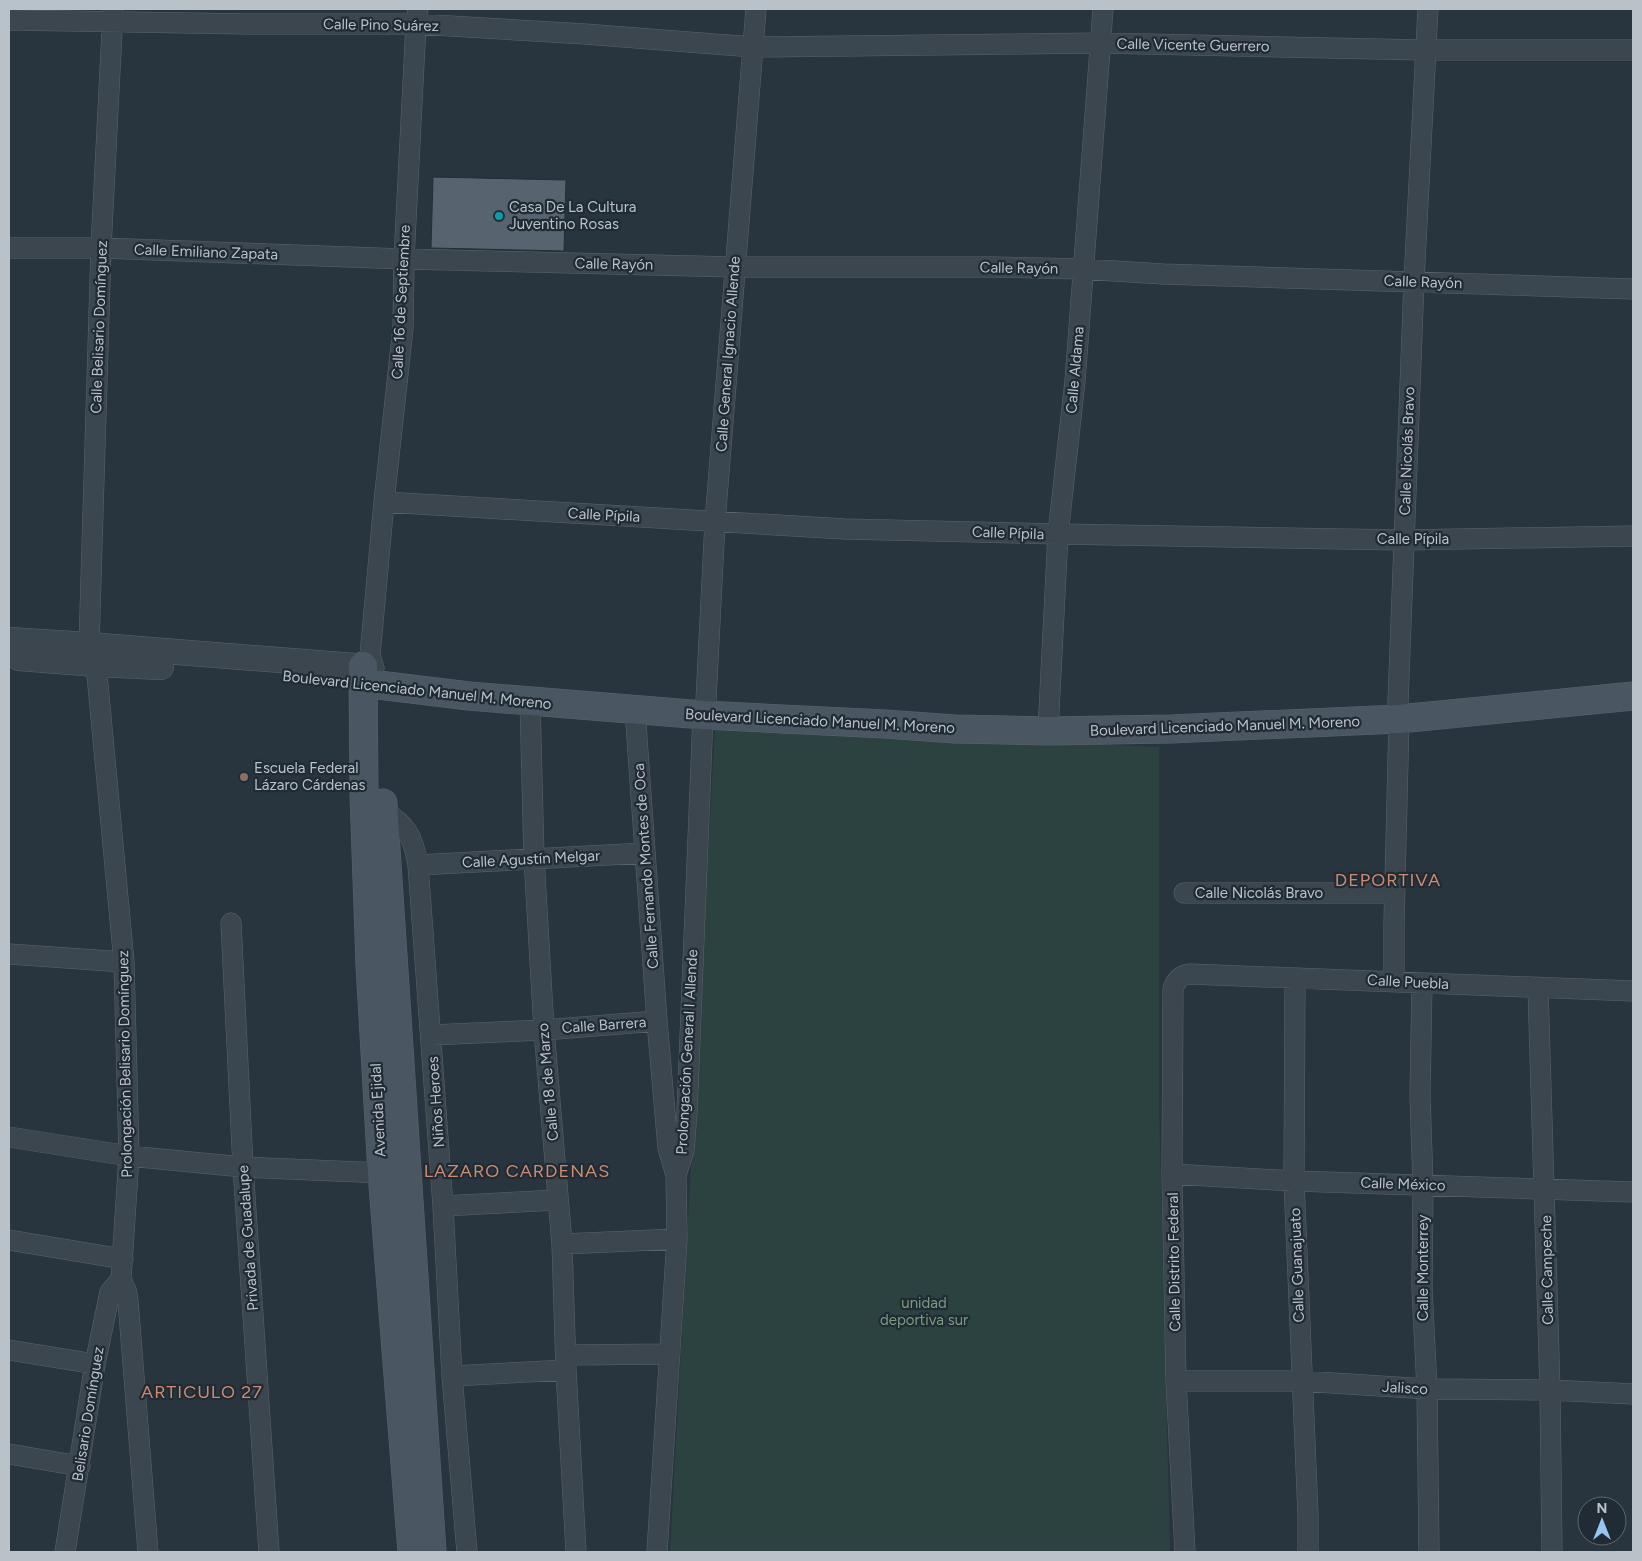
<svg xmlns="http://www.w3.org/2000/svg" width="1642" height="1561" font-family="Figtree,sans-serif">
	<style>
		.green { fill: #2b4240 }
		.building { fill: #57636e; stroke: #232d36 }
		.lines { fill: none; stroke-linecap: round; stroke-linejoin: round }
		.minor-casing { stroke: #5a646c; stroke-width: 21 }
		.tertiary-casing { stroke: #5a646c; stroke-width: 26 }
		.secondary-casing { stroke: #5a646c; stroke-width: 29 }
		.minor { stroke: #3c464f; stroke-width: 20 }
		.tertiary { stroke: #3c464f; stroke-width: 25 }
		.secondary { stroke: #4a5661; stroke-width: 28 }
		.culture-dot { fill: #0f9aa8; stroke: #212b34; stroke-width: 2 }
		.education-dot { fill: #8d6e63; stroke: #212b34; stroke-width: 2 }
		.labels { text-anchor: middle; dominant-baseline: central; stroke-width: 4.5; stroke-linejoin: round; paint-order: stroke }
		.street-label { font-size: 15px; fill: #b9c1c9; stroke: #212b34 }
		.poi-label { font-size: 15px; fill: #b9c1c9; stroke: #212b34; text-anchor: start }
		.park-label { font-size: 15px; fill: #799d7c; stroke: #212b34 }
		.quarter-label { font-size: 18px; letter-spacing: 1px; fill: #cc8c71; stroke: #212b34 }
	</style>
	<rect width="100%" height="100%" fill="#28353f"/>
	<path class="green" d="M715 727 1159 747V1105L1170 1552H670Z"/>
	<path class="building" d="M433 177 566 180 564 251 431 248Z"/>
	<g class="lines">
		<defs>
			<path id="minor" d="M113 11 101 248 89 645 96 664 124 962 129 1156 121 1279 126 1290 128 1301 148 1552
				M9 20 247 24H416L585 34 753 47 1100 43 1425 50H1633
				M9 248H101L404 259 735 267H993L1082 269 1163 274 1633 289
				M384 502 845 529 1058 534 1403 540 1633 536
				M374 668 370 655 384 502 403 328 404 259 416 24 418 9
				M530 701 534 858 544 1030 562 1244 566 1370 576 1552
				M635 710 657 1021 668 1148 676 1175
				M1048 731 1058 534 1075 381 1103 9
				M377 805C404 826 412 829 418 865L443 1206 452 1376 467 1552
				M418 865 645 853
				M1184 893H1394
				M231 923 243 1167 269 1552
				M9 954 124 962
				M1295 978 1294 1181 1308 1515V1552
				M1394 981V923L1399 719 1398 702 1414 281 1428 9
				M1422 983 1420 1095 1423 1185 1422 1288 1427 1389 1429 1552
				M1538 988 1550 1390 1552 1552
				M431 1035 544 1030 657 1021
				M9 1137 129 1156 243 1167 382 1173
				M1172 1174 1294 1181 1633 1192
				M443 1206 558 1200
				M9 1240 123 1259
				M562 1244 677 1239
				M9 1350 95 1364
				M567 1355 670 1354
				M452 1376 566 1370
				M1176 1381H1301L1427 1389 1550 1390 1633 1394
				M9 1454 80 1466
				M65 1552 95 1364 110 1292 121 1279
				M657 1552 677 1239 676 1175 684 1150 687 1112 703 715 706 700 715 522 756 9
				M1185 1552 1176 1381 1172 1174 1173 989C1176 980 1180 975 1190 974L1633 991"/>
			<path id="tertiary" d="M9 640 89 645 368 667
				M19 658 96 664 161 667"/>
			<path id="secondary" d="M363 666 364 794 370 965 382 1173 412 1552
				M362 683 469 696 703 715 885 724 955 729 1048 731 1171 729 1399 719 1633 696
				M383 803 432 1552"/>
		</defs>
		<use href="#minor" class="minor-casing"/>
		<use href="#tertiary" class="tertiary-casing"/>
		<use href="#secondary" class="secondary-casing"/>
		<use href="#minor" class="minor"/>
		<use href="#tertiary" class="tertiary"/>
		<use href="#secondary" class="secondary"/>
	</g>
	<circle class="culture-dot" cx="499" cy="216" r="5"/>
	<circle class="education-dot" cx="244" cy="777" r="5"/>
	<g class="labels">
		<g class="street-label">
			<text transform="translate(381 25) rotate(1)">Calle Pino Suárez</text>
			<text transform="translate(1193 45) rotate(1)">Calle Vicente Guerrero</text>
			<text transform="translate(206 252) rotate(2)">Calle Emiliano Zapata</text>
			<text transform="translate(614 264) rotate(1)">Calle Rayón</text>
			<text transform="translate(1019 268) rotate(1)">Calle Rayón</text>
			<text transform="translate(1423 282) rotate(2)">Calle Rayón</text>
			<text transform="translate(401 302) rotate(-87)">Calle 16 de Septiembre</text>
			<text transform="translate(99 327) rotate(-88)">Calle Belisario Domínguez</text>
			<text transform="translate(728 354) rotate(-86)">Calle General Ignacio Allende</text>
			<text transform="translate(1075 370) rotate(-85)">Calle Aldama</text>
			<text transform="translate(1407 451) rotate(-88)">Calle Nicolás Bravo</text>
			<text transform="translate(604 515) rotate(3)">Calle Pípila</text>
			<text transform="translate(1008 533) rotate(2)">Calle Pípila</text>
			<text x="1413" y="539">Calle Pípila</text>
			<text transform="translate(417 690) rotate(6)">Boulevard Licenciado Manuel M. Moreno</text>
			<text transform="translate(820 721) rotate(3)">Boulevard Licenciado Manuel M. Moreno</text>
			<text transform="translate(1225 726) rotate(-2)">Boulevard Licenciado Manuel M. Moreno</text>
			<text transform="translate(531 859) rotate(-3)">Calle Agustín Melgar</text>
			<text transform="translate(646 866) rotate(-94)">Calle Fernando Montes de Oca</text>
			<text x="1259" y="893">Calle Nicolás Bravo</text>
			<text transform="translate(1408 982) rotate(3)">Calle Puebla</text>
			<text transform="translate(604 1025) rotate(-4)">Calle Barrera</text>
			<text transform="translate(687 1052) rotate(-87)">Prolongación General I Allende</text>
			<text transform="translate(125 1064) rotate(-91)">Prolongación Belisario Domínguez</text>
			<text transform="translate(548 1082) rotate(-95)">Calle 18 de Marzo</text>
			<text transform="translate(436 1102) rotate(-94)">Niños Heroes</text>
			<text transform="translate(378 1110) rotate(-93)">Avenida Ejidal</text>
			<text transform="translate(1403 1184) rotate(2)">Calle México</text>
			<text transform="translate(248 1238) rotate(-94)">Privada de Guadalupe</text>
			<text transform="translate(1174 1262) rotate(-91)">Calle Distrito Federal</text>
			<text transform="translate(1297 1265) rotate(-92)">Calle Guanajuato</text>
			<text transform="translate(1423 1268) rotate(-90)">Calle Monterrey</text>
			<text transform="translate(1547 1270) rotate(-91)">Calle Campeche</text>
			<text transform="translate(1405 1388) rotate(3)">Jalisco</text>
			<text transform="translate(88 1414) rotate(-81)">Belisario Domínguez</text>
		</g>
		<g class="poi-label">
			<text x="509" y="207">Casa De La Cultura<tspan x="509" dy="17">Juventino Rosas</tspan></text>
			<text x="254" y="768">Escuela Federal<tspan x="254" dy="17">Lázaro Cárdenas</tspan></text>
		</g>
		<g class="park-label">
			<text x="924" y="1303">unidad<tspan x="924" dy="17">deportiva sur</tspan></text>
		</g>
		<g class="quarter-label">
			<text x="1388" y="880">DEPORTIVA</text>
			<text x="517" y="1171">LAZARO CARDENAS</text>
			<text x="202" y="1392">ARTICULO 27</text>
		</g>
	</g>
	<rect width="1642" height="1561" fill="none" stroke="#b9c1c9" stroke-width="20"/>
	<g transform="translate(1602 1521)"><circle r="24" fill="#212b34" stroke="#5e6770"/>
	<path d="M0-4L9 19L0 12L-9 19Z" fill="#98c5ef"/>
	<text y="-8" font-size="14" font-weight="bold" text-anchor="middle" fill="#b9c1c9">N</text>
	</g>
</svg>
